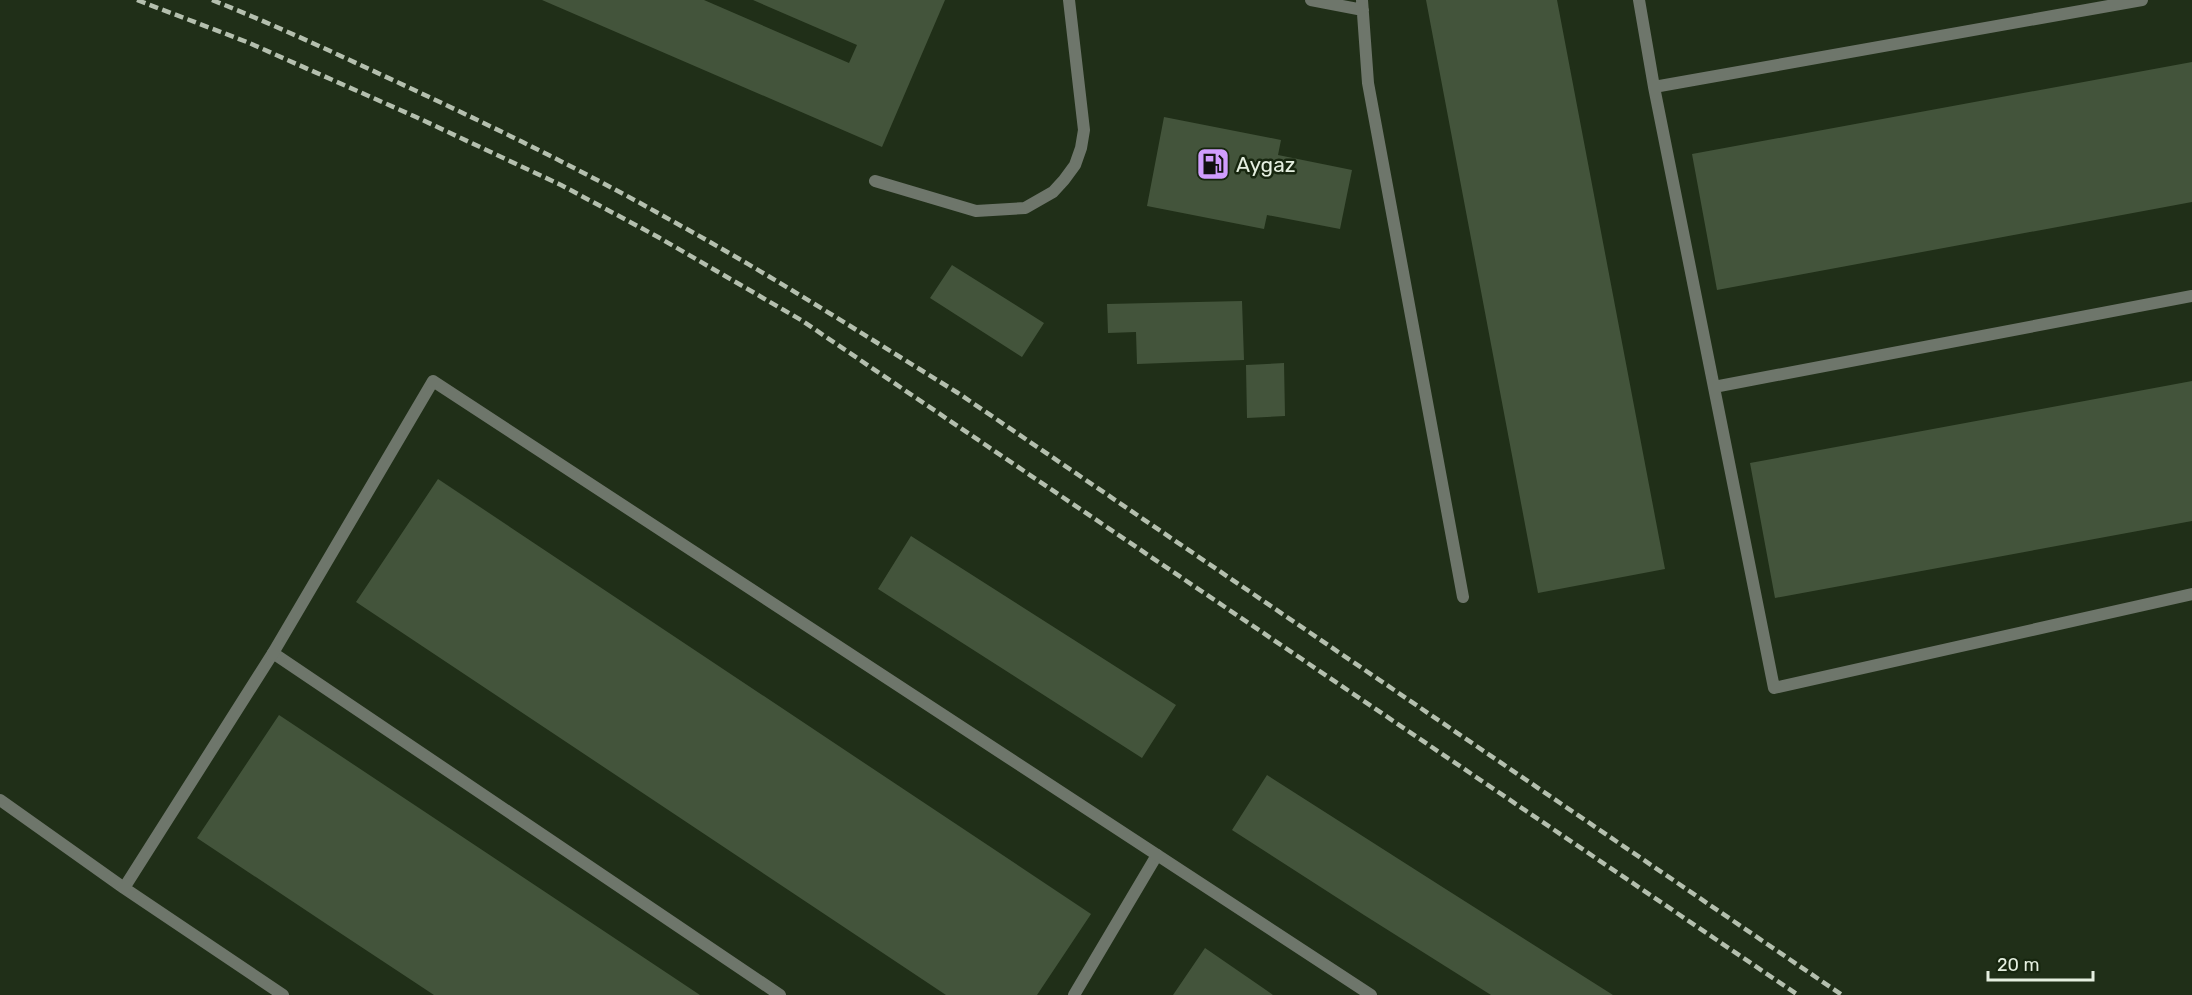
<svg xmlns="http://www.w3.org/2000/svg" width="2192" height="995" font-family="Rubik,sans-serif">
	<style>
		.building { fill: #43543b }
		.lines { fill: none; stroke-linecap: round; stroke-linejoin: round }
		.service { stroke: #6e766b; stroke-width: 12 }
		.minor { stroke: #6e766b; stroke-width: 12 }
		.rail { stroke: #b4bfae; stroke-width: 4.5; stroke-dasharray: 9 4.5; stroke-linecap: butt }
		.labels { text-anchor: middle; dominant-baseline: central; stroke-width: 5; stroke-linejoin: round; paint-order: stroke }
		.poi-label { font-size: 21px; fill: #e5efe0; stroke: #17260f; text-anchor: start }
	</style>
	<rect width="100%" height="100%" fill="#202f18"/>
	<path class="building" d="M542 0H704L849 63 857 45 753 0H945L882 147Z
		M1426 0H1557L1665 569 1538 593Z
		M2192 62V202L1717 290 1692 154Z
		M1164 117 1281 140 1278 155 1352 170 1340 229 1267 215 1264 229 1147 206Z
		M952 265 1044 323 1022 357 930 298Z
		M1242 301 1244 360 1137 364 1136 332 1108 333 1107 304Z
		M1284 363 1285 416 1247 418 1246 365Z
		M2192 381V521L1775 598 1750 463Z
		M438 479 1091 914 1037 995H946L356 602Z
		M911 536 1176 705 1142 758 878 589Z
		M279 715 410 802 700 995H434L328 925 197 838Z
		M1267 775 1444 888 1613 995H1491L1364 915 1232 830Z
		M1205 948 1266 990 1273 995H1173Z"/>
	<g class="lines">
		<path class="service" d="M1311 0 1363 10
			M1362 0 1368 83 1463 597
			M875 181 976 211 1025 208 1053 192 1064 180 1075 165 1081 148 1084 130 1069 0
			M273 653 780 995
			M1074 995 1157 855"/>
		<path class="minor" d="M1639 0 1654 87 1774 688 2192 594
			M1654 87 2142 0
			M1714 387 2192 296
			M0 800 124 888 283 995
			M124 888 273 653 433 381 1371 995"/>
		<path class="rail" d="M137 0 247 42 416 117 561 185 658 237 801 320 1798 995
			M212 0C270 23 326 49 382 75 481 121 579 168 674 222 771 275 864 335 958 393L1842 995"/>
	</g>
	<defs>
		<symbol id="fuel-square" viewBox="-11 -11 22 22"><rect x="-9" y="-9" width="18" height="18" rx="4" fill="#d09dfe" stroke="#17260f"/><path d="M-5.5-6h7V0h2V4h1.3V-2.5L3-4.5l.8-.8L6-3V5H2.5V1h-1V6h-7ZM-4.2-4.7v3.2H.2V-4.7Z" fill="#111"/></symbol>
	</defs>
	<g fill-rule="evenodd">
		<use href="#fuel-square" x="1194" y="145" width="38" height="38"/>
	</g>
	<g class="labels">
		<g class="poi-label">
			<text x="1236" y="164">Aygaz</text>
		</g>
	</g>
	<path d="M1988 971v9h105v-9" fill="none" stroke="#e5efe0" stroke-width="3"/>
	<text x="1997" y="971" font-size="18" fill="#e5efe0" stroke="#17260f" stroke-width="4.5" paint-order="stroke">20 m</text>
</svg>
